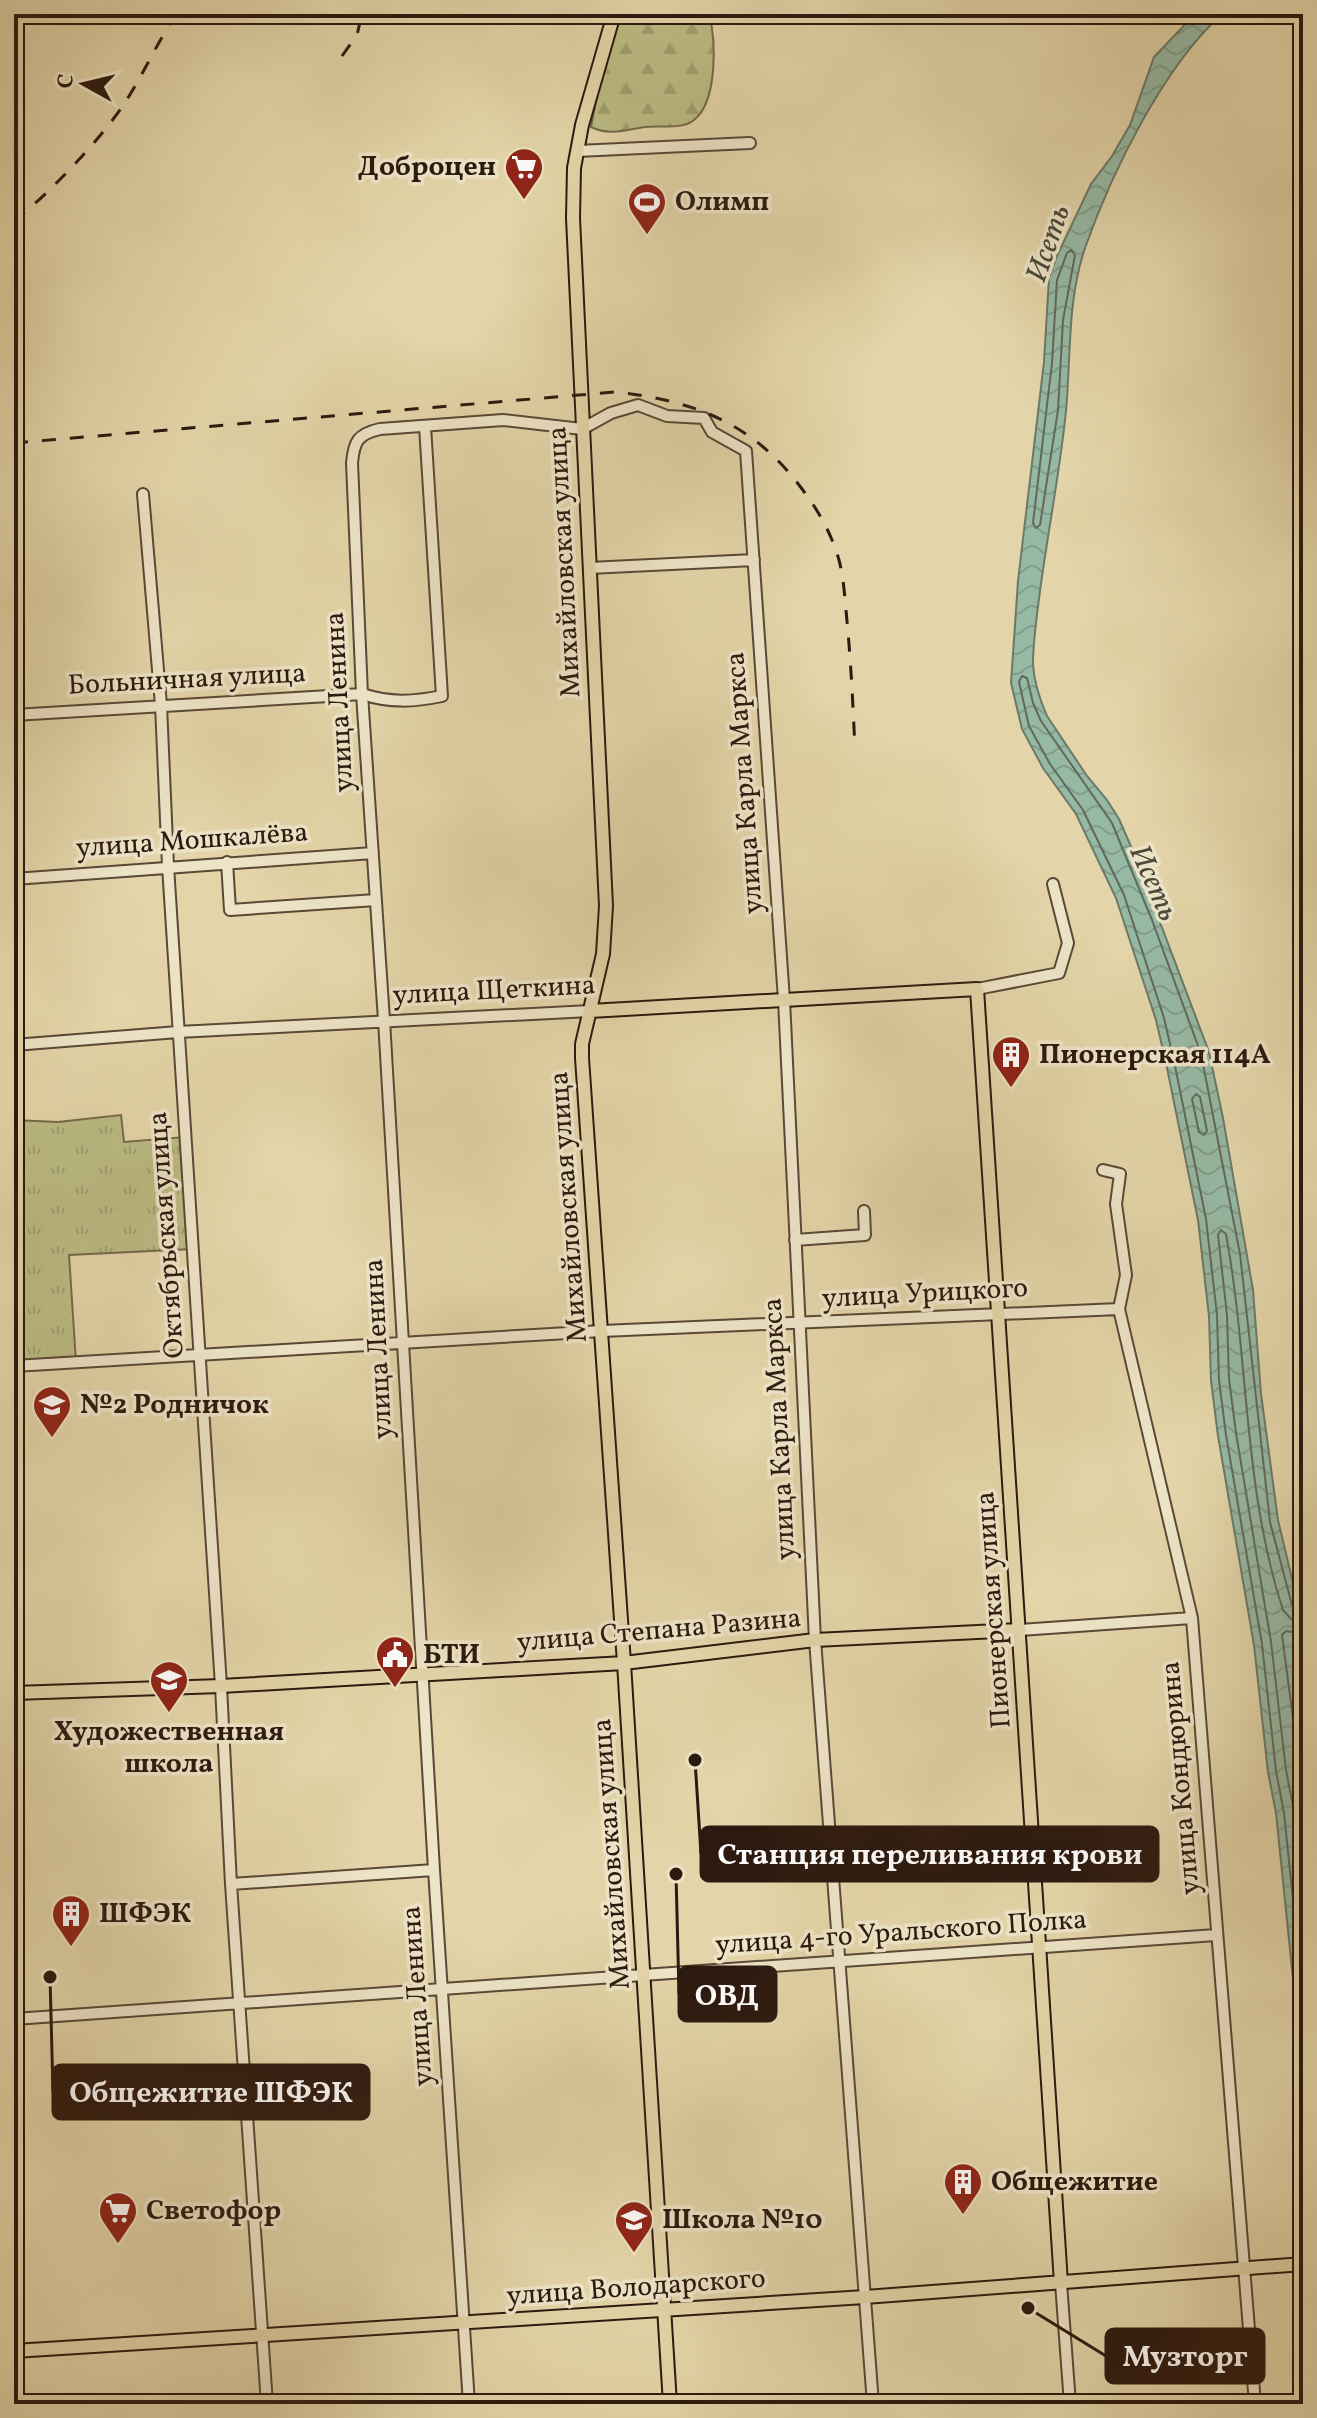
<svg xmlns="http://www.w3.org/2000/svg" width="1317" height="2418" font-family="Vollkorn,serif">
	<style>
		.forest { fill: url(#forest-firs); stroke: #746a49; stroke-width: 2 }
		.park { fill: url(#park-tufts); stroke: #746a49; stroke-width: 2 }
		.water { fill: url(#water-waves); stroke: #6c7968; stroke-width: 2 }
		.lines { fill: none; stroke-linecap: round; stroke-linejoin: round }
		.shore { stroke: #61695a; stroke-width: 2 }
		.minor-casing { stroke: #5a4836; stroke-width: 14 }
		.major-casing { stroke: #2c190f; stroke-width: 16 }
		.minor { stroke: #ede4c7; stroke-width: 10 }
		.major { stroke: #e3d5a9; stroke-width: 12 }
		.rail { stroke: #2c190f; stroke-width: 3; stroke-dasharray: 14 14; stroke-linecap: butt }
		.labels { text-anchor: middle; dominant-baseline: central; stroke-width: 7; stroke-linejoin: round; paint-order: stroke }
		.poi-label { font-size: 28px; font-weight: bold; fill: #2c190f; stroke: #ede4c7; text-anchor: start }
		.street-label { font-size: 28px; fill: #2c190f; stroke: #ede4c7 }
		.water-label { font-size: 30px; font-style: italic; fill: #4c493c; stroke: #ede4c7 }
		.leader { fill: none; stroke: #2c190f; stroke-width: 3 }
		.callout-dot { fill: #2c190f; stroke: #ede4c7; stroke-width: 3 }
		.callout { fill: #2c190f; stroke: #2c190f; stroke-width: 3 }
		.callout-label { font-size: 30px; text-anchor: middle; font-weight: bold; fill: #fff }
	</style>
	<defs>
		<pattern id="forest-firs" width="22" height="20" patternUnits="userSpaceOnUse" patternTransform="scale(2)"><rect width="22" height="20" fill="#bbbb83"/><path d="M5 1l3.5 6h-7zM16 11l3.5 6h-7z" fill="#a1a070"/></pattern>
		<pattern id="park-tufts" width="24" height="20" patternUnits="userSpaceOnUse" patternTransform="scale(2)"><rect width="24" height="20" fill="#bbbb83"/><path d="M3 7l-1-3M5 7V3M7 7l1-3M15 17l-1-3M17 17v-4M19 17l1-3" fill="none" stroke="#a1a070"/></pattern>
		<pattern id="water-waves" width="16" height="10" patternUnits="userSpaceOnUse" patternTransform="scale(2)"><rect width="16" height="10" fill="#96b9a4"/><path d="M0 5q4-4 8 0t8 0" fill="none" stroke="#819e8c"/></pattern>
	</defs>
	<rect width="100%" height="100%" fill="#e3d5a9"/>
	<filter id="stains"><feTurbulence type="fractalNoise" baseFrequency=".0025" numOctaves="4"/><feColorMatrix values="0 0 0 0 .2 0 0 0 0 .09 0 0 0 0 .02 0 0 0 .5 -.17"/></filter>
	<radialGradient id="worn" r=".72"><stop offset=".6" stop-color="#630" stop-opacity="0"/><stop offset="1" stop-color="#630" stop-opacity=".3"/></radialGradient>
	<path class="forest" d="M620 14H709C716 40 718 101 694 120 682 130 659 125 645 127 626 130 609 136 591 127L598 91Z"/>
	<path class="park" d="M121 1115 124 1142 185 1137 192 1249 69 1255 76 1362 14 1366V1120L58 1122Z"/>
	<path class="water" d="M1195 14H1222C1163 67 1111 174 1085 248 1067 301 1071 357 1066 411 1060 471 1048 531 1040 591 1037 615 1033 640 1033 664 1034 683 1040 700 1047 716L1087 776 1107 800 1119 819 1133 851 1209 1052 1223 1118 1253 1290 1261 1394 1278 1520 1303 1625V2024L1296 2008 1276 1813 1268 1772 1254 1645 1218 1436 1211 1381 1209 1316 1198 1220 1166 1063 1156 1020 1116 898 1076 814 1043 768 1022 729 1011 683 1018 581 1044 362 1049 278 1057 256 1091 184 1112 156 1130 125 1154 57Z"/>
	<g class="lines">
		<path class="shore" d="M1071 250 1075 255 1063 320 1058 410 1040 525 1036 528 1033 523 1052 363 1057 280 1067 253Z
			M1196 1094 1200 1097 1207 1131 1204 1135 1199 1132 1192 1099Z
			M1303 1612 1296 1611 1292 1605 1270 1522 1240 1254 1201 1054 1152 920 1112 823 1041 721 1033 703 1027 678 1022 676 1019 682 1029 726 1050 764 1083 810 1124 895 1164 1018 1174 1061 1206 1219 1217 1315 1219 1380 1226 1435 1262 1644 1276 1771 1284 1813 1303 1996
			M1303 1622 1291 1619 1283 1610C1243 1488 1249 1359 1226 1234L1221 1230 1218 1235 1227 1315 1229 1379 1236 1433 1271 1642 1286 1770 1294 1811 1303 1903
			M1303 1634 1286 1631 1282 1635 1303 1794"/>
		<defs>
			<path id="minor" d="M577 151 750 143
				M143 494 161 705 168 866 221 1686 231 1884 267 2404
				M589 568 754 560
				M14 715 362 694C390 703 413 702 442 696L425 426
				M227 862 230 910 376 900
				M14 879 373 853
				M977 989 1059 973 1068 943 1053 884
				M14 1045 178 1032 590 1011
				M1103 1170 1120 1174 1116 1204 1126 1275 1119 1309 1192 1618 1255 2404
				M795 1240 865 1235 864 1211
				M14 1366 602 1331 1119 1309
				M1020 1630 1192 1618
				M231 1884 434 1870
				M14 2019 1216 1935
				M1061 2283 1070 2404
				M14 2401V2404
				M469 2404 434 1870 384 1020 362 694 352 463C354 441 358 434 380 429L503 420 582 429 611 413 638 405 667 416 704 418 712 432 746 451 784 1000 815 1640 873 2404"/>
			<path id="major" d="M614 14 582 125 574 168 573 218 606 906 603 954 582 1044V1058L624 1663 670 2404
				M590 1011 977 989 1061 2283
				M14 1693 221 1686 624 1663 815 1640 1020 1630
				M14 2351 865 2297 1303 2264"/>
		</defs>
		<use href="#minor" class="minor-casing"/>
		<use href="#major" class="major-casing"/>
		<use href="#minor" class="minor"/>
		<use href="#major" class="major"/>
		<path class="rail" d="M342 56 357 35 362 14
			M14 221C48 195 100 140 124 104 143 75 157 43 176 14
			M14 443 614 392C692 400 751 422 799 485 817 508 831 532 839 560 844 579 845 601 847 621 851 663 853 706 855 749"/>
	</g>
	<defs>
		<symbol id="supermarket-pin" viewBox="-11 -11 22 30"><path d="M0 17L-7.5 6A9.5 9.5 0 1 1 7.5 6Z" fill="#8f2418" stroke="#ede4c7"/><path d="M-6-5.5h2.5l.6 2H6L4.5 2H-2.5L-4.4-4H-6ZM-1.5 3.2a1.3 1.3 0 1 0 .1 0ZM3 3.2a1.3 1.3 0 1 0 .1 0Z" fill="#fff"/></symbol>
		<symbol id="stadium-pin" viewBox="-11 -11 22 30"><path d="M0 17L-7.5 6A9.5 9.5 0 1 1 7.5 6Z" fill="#8f2418" stroke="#ede4c7"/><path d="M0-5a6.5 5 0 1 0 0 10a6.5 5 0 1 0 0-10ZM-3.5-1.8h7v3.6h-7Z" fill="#fff"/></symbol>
		<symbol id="building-pin" viewBox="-11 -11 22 30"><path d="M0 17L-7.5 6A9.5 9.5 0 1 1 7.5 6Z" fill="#8f2418" stroke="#ede4c7"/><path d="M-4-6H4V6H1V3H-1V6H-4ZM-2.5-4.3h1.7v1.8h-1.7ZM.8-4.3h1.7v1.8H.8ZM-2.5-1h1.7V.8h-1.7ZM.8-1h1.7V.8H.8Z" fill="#fff"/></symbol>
		<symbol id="school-pin" viewBox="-11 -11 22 30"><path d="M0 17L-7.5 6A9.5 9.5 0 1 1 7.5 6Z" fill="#8f2418" stroke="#ede4c7"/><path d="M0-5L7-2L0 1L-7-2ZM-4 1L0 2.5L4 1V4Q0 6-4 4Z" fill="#fff"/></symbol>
		<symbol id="civic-pin" viewBox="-11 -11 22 30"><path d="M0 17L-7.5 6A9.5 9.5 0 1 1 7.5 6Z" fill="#8f2418" stroke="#ede4c7"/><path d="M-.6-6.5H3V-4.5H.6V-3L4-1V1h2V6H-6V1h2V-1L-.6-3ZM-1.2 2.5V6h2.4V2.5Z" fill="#fff"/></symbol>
	</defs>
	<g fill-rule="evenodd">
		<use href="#supermarket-pin" x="502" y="145" width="44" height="60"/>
		<use href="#stadium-pin" x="625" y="180" width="44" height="60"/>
		<use href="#building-pin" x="989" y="1033" width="44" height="60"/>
		<use href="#school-pin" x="30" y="1383" width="44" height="60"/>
		<use href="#civic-pin" x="373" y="1633" width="44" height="60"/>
		<use href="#school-pin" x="147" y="1658" width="44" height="60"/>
		<use href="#building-pin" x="49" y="1892" width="44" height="60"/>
		<use href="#building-pin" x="941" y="2160" width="44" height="60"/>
		<use href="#supermarket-pin" x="96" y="2189" width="44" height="60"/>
		<use href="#school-pin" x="612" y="2198" width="44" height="60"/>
	</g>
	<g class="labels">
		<g class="poi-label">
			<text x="496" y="167" text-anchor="end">Доброцен</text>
			<text x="675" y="202">Олимп</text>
			<text x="1039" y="1055">Пионерская 114А</text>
			<text x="80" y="1405">№2 Родничок</text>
			<text x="423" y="1655">БТИ</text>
			<text x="169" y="1732" text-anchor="middle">Художественная<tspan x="169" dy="32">школа</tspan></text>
			<text x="99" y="1914">ШФЭК</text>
			<text x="991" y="2182">Общежитие</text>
			<text x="146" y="2211">Светофор</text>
			<text x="662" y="2220">Школа №10</text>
		</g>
		<g class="street-label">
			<text transform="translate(565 562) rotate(-93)">Михайловская улица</text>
			<text transform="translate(187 680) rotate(-3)">Больничная улица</text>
			<text transform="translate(340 702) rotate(-93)">улица Ленина</text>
			<text transform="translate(745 783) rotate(-94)">улица Карла Маркса</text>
			<text transform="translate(192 841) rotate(-4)">улица Мошкалёва</text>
			<text transform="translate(494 991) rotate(-3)">улица Щеткина</text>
			<text transform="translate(569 1207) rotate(-94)">Михайловская улица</text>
			<text transform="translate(167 1235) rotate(-94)">Октябрьская улица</text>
			<text transform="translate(925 1294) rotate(-3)">улица Урицкого</text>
			<text transform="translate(379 1349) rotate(-93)">улица Ленина</text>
			<text transform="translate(780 1429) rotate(-93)">улица Карла Маркса</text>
			<text transform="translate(994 1610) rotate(-94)">Пионерская улица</text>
			<text transform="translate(659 1631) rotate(-5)">улица Степана Разина</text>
			<text transform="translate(1181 1778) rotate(-95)">улица Кондюрина</text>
			<text transform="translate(612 1854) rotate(-94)">Михайловская улица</text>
			<text transform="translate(901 1933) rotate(-4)">улица 4-го Уральского Полка</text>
			<text transform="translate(418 1996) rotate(-94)">улица Ленина</text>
			<text transform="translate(636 2288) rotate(-4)">улица Володарского</text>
		</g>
		<g class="water-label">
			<text transform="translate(1049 244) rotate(-71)">Исеть</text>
			<text transform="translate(1153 883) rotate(66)">Исеть</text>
		</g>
	</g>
	<path class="leader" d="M695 1760L701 1854M676 1874L679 1994M50 1977L53 2092M1028 2308L1106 2356"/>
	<g class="callout-dot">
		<circle cx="695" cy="1760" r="8"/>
		<circle cx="676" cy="1874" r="8"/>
		<circle cx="50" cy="1977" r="8"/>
		<circle cx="1028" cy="2308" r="8"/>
	</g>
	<g class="callout">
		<rect x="701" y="1827" width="457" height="54" rx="8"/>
		<rect x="679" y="1967" width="97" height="54" rx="8"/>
		<rect x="53" y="2065" width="316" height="54" rx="8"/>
		<rect x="1106" y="2329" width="158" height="54" rx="8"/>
	</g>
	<g class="callout-label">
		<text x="930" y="1864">Станция переливания крови</text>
		<text x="727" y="2005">ОВД</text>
		<text x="211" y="2102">Общежитие ШФЭК</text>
		<text x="1185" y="2366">Музторг</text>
	</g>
	<rect width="1317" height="2418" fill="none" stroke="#e3d5a9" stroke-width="48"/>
	<rect x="16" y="16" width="1285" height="2386" fill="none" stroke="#2c190f" stroke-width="4"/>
	<rect x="24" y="24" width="1269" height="2370" fill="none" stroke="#2c190f" stroke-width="2"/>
	<g transform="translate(84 84) rotate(278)" stroke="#ede4c7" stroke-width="6" paint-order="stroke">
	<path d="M0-6L14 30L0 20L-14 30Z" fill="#2c190f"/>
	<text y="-12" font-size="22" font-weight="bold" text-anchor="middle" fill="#2c190f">С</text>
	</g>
	<rect width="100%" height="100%" filter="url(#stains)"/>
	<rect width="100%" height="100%" fill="url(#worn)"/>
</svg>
